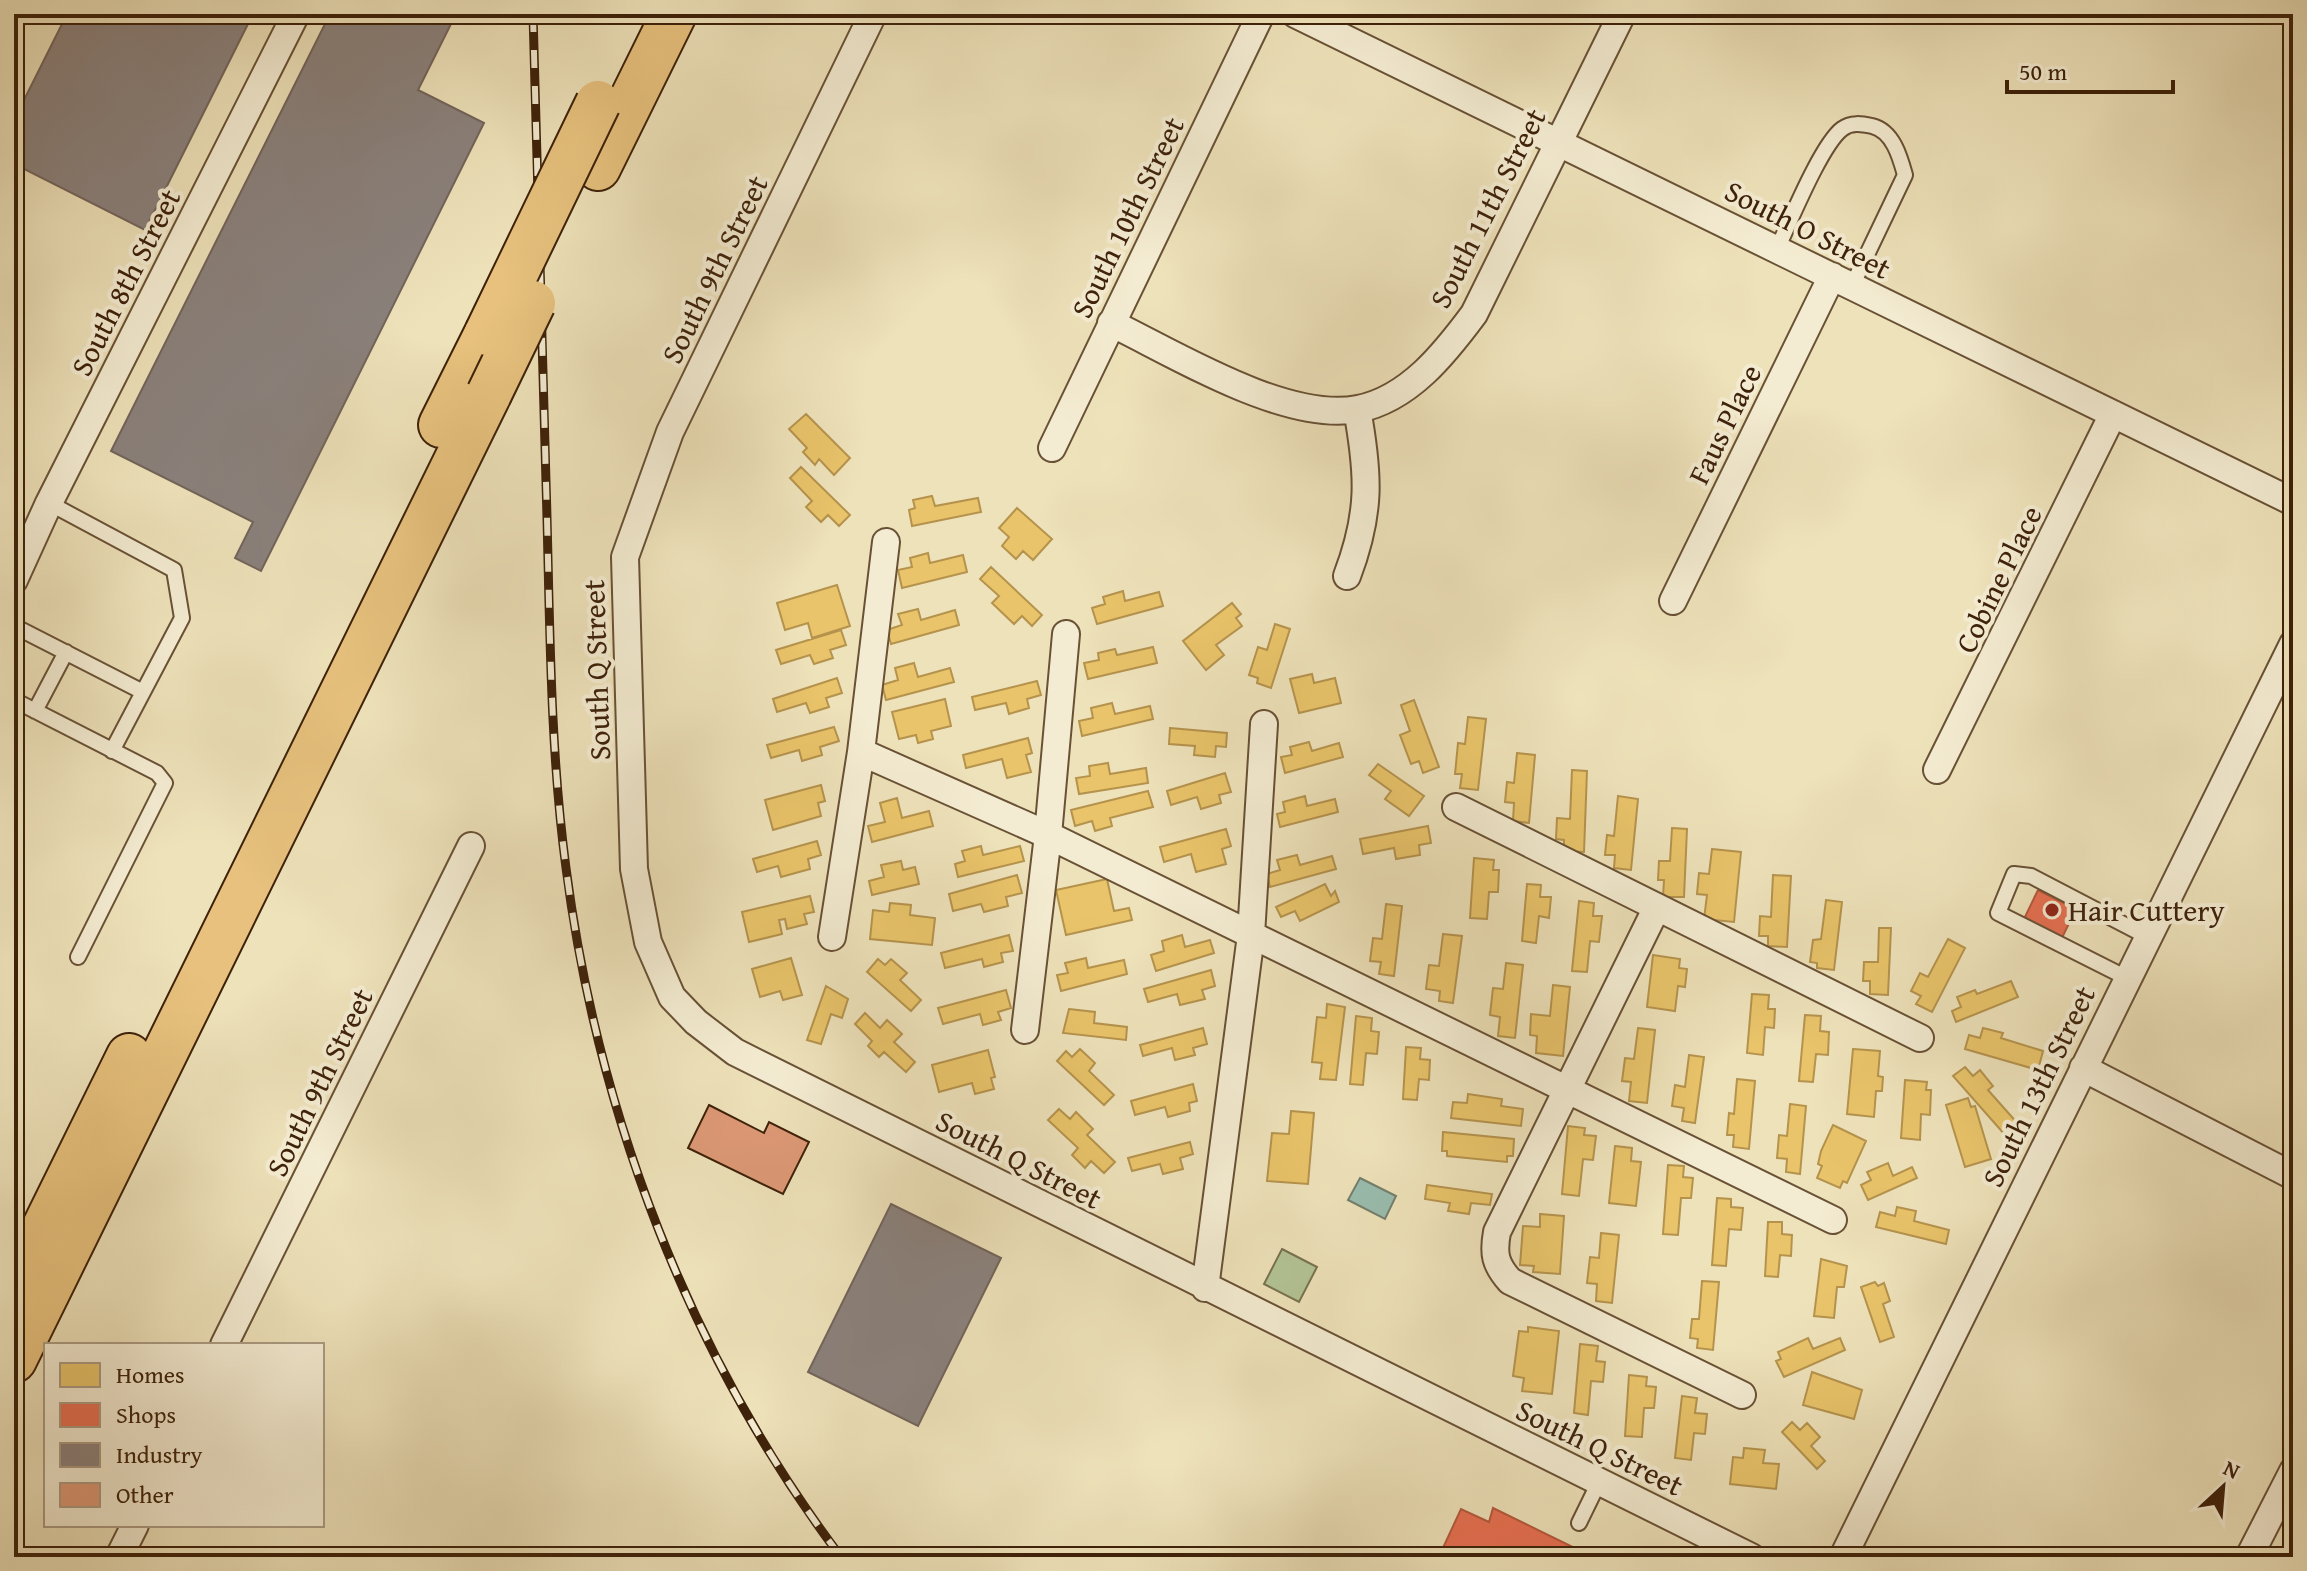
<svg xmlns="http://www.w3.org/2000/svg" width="2307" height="1571" font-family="'Gentium Book Plus',serif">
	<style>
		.green { fill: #b3c495; stroke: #78724f; stroke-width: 2 }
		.water { fill: #99beb0; stroke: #747f6d; stroke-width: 2 }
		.homes { fill: #e9c46a; stroke: #b5934d; stroke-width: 2 }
		.shops { fill: #e76f51; stroke: #b4583b; stroke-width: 2 }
		.industry { fill: #8a817c; stroke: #73645a; stroke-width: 2 }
		.building { fill: #de9976; stroke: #3d2109; stroke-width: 2 }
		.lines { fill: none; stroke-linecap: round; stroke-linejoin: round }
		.lane-casing { stroke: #695135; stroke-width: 18 }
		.street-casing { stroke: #695135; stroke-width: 30 }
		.highway-casing { stroke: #3d2109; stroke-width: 48 }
		.lane { stroke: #f4ecd2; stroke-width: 14 }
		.street { stroke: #f4ecd2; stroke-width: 26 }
		.highway { stroke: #e7c17d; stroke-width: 44 }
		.rail-casing { stroke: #3d2109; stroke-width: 9 }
		.rail { stroke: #f4ecd2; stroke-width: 6; stroke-dasharray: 18; stroke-linecap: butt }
		.highway-bridge-casing { stroke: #3d2109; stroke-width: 48; stroke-linecap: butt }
		.highway-bridge { stroke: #e7c17d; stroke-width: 44 }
		.poi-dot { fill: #8f2418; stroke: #f4ecd2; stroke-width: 3 }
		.labels { text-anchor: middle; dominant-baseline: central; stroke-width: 8; stroke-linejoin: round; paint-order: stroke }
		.street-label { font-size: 30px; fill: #3d2109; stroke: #f4ecd2 }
		.poi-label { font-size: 30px; fill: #3d2109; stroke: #f4ecd2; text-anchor: start }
	</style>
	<rect width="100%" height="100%" fill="#eee2ba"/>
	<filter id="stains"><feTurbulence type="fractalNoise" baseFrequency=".0025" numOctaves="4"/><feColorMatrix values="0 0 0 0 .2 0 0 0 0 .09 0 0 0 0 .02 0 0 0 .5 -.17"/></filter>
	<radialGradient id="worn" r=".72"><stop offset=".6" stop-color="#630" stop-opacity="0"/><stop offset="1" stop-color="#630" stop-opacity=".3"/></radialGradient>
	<path class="green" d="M1282 1249 1317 1267 1299 1302 1264 1284Z"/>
	<path class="water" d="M1360 1178 1396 1196 1385 1219 1348 1200Z"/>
	<path class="homes" d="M806 414 850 458 834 475 819 459 815 465 803 452 807 448 789 429Z
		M801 467 850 515 839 526 828 515 821 522 806 507 812 501 790 478Z
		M932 496 935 506 978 498 981 512 912 526 909 510 915 508 913 500Z
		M1017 508 1052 539 1033 560 1023 551 1016 559 1002 546 1009 537 999 528Z
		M928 553 930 563 963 555 967 572 902 588 898 570 912 567 910 558Z
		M991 567 1042 615 1032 626 1022 616 1014 624 992 603 999 596 980 579Z
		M837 585 850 626 812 638 808 623 785 630 777 603Z
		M1123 591 1125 601 1159 592 1163 606 1097 624 1092 608 1105 604 1103 597Z
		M1232 603 1241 614 1236 618 1242 626 1216 645 1224 655 1206 670 1183 641Z
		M918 609 921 620 955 610 959 625 891 644 887 630 902 625 898 614Z
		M1275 624 1290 629 1271 688 1257 683 1258 678 1249 675 1258 647 1267 650Z
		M841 630 846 645 830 650 833 658 814 664 810 655 781 664 776 650Z
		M1153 647 1157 663 1088 679 1084 663 1099 660 1098 653 1115 649 1117 655Z
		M914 663 918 677 950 668 954 682 886 700 882 685 898 680 895 668Z
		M1312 674 1314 683 1335 678 1341 703 1299 713 1290 679Z
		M837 678 842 693 826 698 829 707 810 713 806 703 777 712 773 699Z
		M1037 681 1041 695 1027 699 1029 708 1009 714 1006 703 975 710 972 697Z
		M945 699 951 726 931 731 933 739 918 743 916 735 899 739 892 712Z
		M1414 700 1439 767 1423 773 1419 761 1411 764 1400 735 1410 731 1401 705Z
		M1112 703 1115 714 1150 706 1153 719 1082 736 1079 721 1093 718 1091 708Z
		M1468 717 1486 719 1478 790 1460 788 1462 774H1455L1458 743 1465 744Z
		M834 727 839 741 820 747 822 755 802 761 799 750 771 758 767 745Z
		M1170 728 1227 733 1226 747 1216 746 1215 757 1194 755 1195 746 1169 744Z
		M1028 738 1032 753 1026 755 1031 772 1007 778 1002 759 966 768 963 755Z
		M1309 742 1312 751 1339 743 1343 757 1285 773 1281 757 1292 755 1290 747Z
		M1517 753 1535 755 1529 823 1513 821 1514 803 1505 802 1507 782 1514 783Z
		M1108 763 1110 774 1146 768 1148 783 1079 794 1076 778 1090 776 1089 766Z
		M1378 764 1424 796 1409 816 1385 799 1391 791 1369 775Z
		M1572 770 1587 771 1584 852 1564 851V840L1556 839 1557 818 1570 819Z
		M1225 773 1231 792 1219 795 1221 803 1201 809 1197 797 1171 805 1167 791Z
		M821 785 825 801 818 803 821 816 773 830 765 800Z
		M1148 791 1153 807 1110 818 1112 826 1095 831 1092 821 1075 826 1071 810Z
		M1305 796 1307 806 1335 799 1338 812 1280 827 1277 814 1285 812 1283 802Z
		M1618 796 1638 799 1631 870 1614 868 1615 855H1605L1607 835 1614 836Z
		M897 798 902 818 929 811 933 826 872 842 868 826 885 822 880 803Z
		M1428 826 1431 843 1419 845 1420 855 1396 859 1394 848 1363 854 1360 839Z
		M1672 828 1687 829 1684 897H1663L1664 880H1658L1659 861H1670Z
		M1226 829 1231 846 1222 849 1226 864 1196 872 1191 854 1164 862 1160 847Z
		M817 841 821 855 808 859 810 869 781 877 778 866 757 872 753 859Z
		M981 846 983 855 1020 846 1024 861 958 877 955 864 965 861 962 851Z
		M1712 849 1741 852 1734 922 1704 919 1707 895 1697 894 1699 873 1709 874Z
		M1297 855 1300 865 1332 856 1336 869 1270 887 1267 874 1280 870 1277 860Z
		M1474 858 1494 860 1493 870H1499L1498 892H1489L1487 919 1470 918Z
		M901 861 903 870 915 867 919 884 872 895 869 881 884 877 881 865Z
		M1017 875 1022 893 1006 897 1008 906 984 912 981 904 953 911 949 894Z
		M1773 875 1791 876 1787 947 1768 946V936H1759L1760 916 1771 917Z
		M1107 879 1114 911 1129 908 1132 920 1066 935 1056 890Z
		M1325 884 1331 896 1335 891 1339 902 1300 921 1295 911 1281 917 1276 907Z
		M1527 884 1541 885 1540 897H1551L1549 918 1539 916 1536 943 1522 941Z
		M810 896 814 912 804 914 807 924 787 929 785 919 779 920 782 934 749 942 742 912Z
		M1826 900 1842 902 1834 970 1817 968V963L1810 962 1813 940 1821 939Z
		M1579 901 1594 903 1593 916H1602L1599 942 1590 941 1587 972 1572 971Z
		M890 903 911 905 910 915 935 918 932 945 870 939 873 910 889 912Z
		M1386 904 1402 906 1394 976 1379 974 1381 962 1370 961 1373 938 1382 939Z
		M1879 928H1891L1888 995 1870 994V981H1863L1864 962H1878Z
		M1443 934 1462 936 1453 1003 1439 1001 1440 991 1426 989 1429 965 1439 966Z
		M1009 935 1013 951 1001 953 1003 962 984 967 982 959 945 968 941 953Z
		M1182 935 1185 947 1210 940 1214 953 1156 971 1151 955 1164 951 1162 941Z
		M1948 939 1965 948 1932 1012 1916 1004 1921 996 1911 991 1920 973 1928 977Z
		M1653 955 1680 959 1679 968 1687 969 1685 987 1678 986 1675 1011 1647 1007Z
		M791 958 802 995 783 1000 780 991 760 997 752 969Z
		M1086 958 1088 968 1124 960 1127 974 1061 991 1057 975 1068 973 1065 963Z
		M878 959 885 965 891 959 907 973 900 980 921 1000 911 1011 867 972Z
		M1506 963 1523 965 1515 1038 1498 1036 1500 1017 1490 1015 1493 988 1503 989Z
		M1211 970 1215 986 1202 990 1205 999 1180 1005 1177 994 1148 1002 1144 989Z
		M2011 981 2018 997 1956 1022 1952 1011 1961 1007 1957 997 1975 990 1977 994Z
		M1553 985 1570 987 1563 1056 1536 1053 1537 1036 1530 1035 1531 1014 1550 1016Z
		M826 986 848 999 842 1018 831 1014 821 1044 807 1040Z
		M1006 990 1011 1008 998 1012 1001 1020 983 1025 980 1014 943 1024 938 1008Z
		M1752 994 1769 995 1768 1009H1775L1774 1028 1765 1027 1763 1055 1747 1053Z
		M1327 1004 1345 1007 1336 1080 1320 1079 1322 1063 1312 1062 1317 1017 1326 1018Z
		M1069 1009 1095 1012 1094 1023 1127 1027 1126 1040 1063 1033Z
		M865 1013 880 1028 887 1020 902 1034 894 1042 915 1062 906 1072 884 1052 879 1057 868 1046 872 1041 855 1024Z
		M1805 1015 1821 1016 1820 1031 1829 1032 1828 1055 1816 1054 1813 1082 1799 1081Z
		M1356 1016 1372 1018 1371 1031 1379 1032 1377 1054 1366 1053 1363 1085 1350 1084Z
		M1203 1028 1207 1044 1193 1048 1195 1055 1175 1060 1172 1048 1143 1056 1140 1045Z
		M1638 1028 1655 1030 1647 1103 1629 1101 1631 1082 1622 1081 1625 1058 1634 1059Z
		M1983 1028 2003 1033 2001 1038 2043 1051 2038 1070 1965 1049 1969 1035 1980 1038Z
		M1406 1047 1421 1048 1420 1059 1430 1060 1429 1080 1419 1079 1417 1100 1403 1099Z
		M1080 1049 1095 1063 1089 1071 1114 1095 1104 1105 1057 1061 1066 1051 1072 1057Z
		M1853 1049 1880 1051 1878 1076 1883 1077 1882 1091H1876L1874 1117 1847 1114Z
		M988 1050 995 1077 991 1078 994 1089 975 1094 972 1083 939 1092 932 1065Z
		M1689 1055 1704 1057 1695 1123 1682 1121 1684 1108 1672 1106 1675 1085 1685 1087Z
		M1965 1067 1973 1076 1980 1070 1993 1086 1988 1090 2019 1125 2006 1136 1953 1076Z
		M1737 1079 1755 1081 1749 1149 1733 1147 1734 1135H1727L1729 1113 1734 1114Z
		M1905 1080 1927 1082 1926 1090H1931L1930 1115 1921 1114 1920 1140 1901 1138Z
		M1193 1084 1197 1101 1189 1103 1190 1111 1168 1117 1165 1107 1135 1115 1131 1101Z
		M1468 1094 1502 1099 1501 1106 1523 1109 1521 1126 1451 1118 1453 1102 1467 1103Z
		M1968 1098 1971 1107 1975 1106 1991 1159 1965 1167 1946 1105Z
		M1790 1104 1806 1106 1800 1174 1786 1172 1787 1159 1777 1158 1779 1135 1787 1136Z
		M1059 1109 1070 1119 1076 1112 1093 1129 1087 1135 1115 1162 1104 1173 1091 1161 1085 1168 1072 1155 1078 1148 1048 1120Z
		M1291 1111 1314 1113 1308 1184 1267 1181 1272 1133 1289 1134Z
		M1833 1125 1866 1141 1847 1183 1843 1181 1840 1188 1817 1178 1822 1166 1818 1164 1821 1151Z
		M1568 1126 1585 1128 1584 1135 1596 1136 1593 1160 1583 1159 1579 1196 1562 1194Z
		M1443 1132 1514 1139 1513 1156H1507V1162L1447 1156V1151H1442Z
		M1190 1142 1193 1154 1180 1158 1183 1169 1163 1174 1160 1164 1132 1171 1128 1158Z
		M1615 1146 1632 1148 1631 1161 1641 1162 1636 1206 1609 1203Z
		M1888 1163 1893 1176 1912 1167 1917 1178 1868 1200 1861 1185 1871 1180 1867 1172Z
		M1668 1165 1684 1166 1683 1177 1693 1178 1691 1198H1681L1678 1235 1663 1234Z
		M1427 1185 1492 1194 1490 1205 1471 1203 1469 1214 1448 1211 1450 1203 1425 1199Z
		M1717 1198 1731 1199V1207L1743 1208 1741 1230 1729 1229 1726 1266 1712 1265Z
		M1897 1207 1916 1211 1914 1221 1949 1230 1946 1244 1876 1227 1880 1212 1895 1216Z
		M1540 1214 1564 1216 1560 1274 1533 1272 1534 1266 1520 1265 1523 1226 1540 1227Z
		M1768 1222H1782V1234L1792 1235 1791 1256 1780 1255 1778 1277 1765 1276Z
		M1601 1233 1619 1235 1612 1303 1596 1301 1597 1284 1587 1283 1590 1257 1599 1258Z
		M1821 1259 1847 1266 1844 1287H1837L1834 1318 1814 1316Z
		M1702 1281 1719 1282 1713 1350 1697 1348 1698 1339 1690 1338 1692 1319H1699Z
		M1875 1282 1878 1286 1884 1283 1890 1301 1883 1304 1894 1337 1880 1342 1861 1287Z
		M1528 1327 1559 1331 1552 1394 1522 1391 1524 1378 1513 1376 1519 1331 1528 1332Z
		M1808 1338 1813 1349 1840 1338 1845 1350 1784 1377 1776 1361 1781 1359 1778 1352Z
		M1580 1344 1598 1346 1596 1361 1605 1362 1603 1382 1591 1381 1588 1415 1574 1413Z
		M1812 1372 1862 1390 1854 1419 1803 1405Z
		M1629 1375 1647 1377 1646 1386 1656 1387 1654 1408H1644L1642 1437 1625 1436Z
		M1682 1396 1697 1398 1695 1413 1707 1414 1705 1434 1694 1433 1691 1460 1675 1458Z
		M1792 1422 1800 1430 1807 1423 1820 1437 1811 1446 1825 1461 1817 1469 1782 1432Z
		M1744 1448 1765 1450 1763 1463 1779 1464 1776 1489 1730 1484 1733 1457 1743 1458Z"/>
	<path class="shops" d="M2038 890 2076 909 2061 940 2023 921Z
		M1493 1508 1589 1555 1588 1557H1457L1442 1550 1461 1509 1489 1522Z"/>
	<path class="industry" d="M67 14H253L145 230 14 164V120Z
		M330 14H456L418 90 484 123 261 571 235 558 253 522 111 451Z
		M891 1204 1001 1258 918 1426 808 1372Z"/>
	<path class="building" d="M709 1105 764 1133 769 1122 809 1142 783 1194 688 1148Z"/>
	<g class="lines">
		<defs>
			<path id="lane" d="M1777 249C1790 222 1821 145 1842 129 1851 122 1862 124 1872 126 1893 131 1900 157 1905 175L1852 286
				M49 503 174 570 182 618 112 751
				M14 626 143 692
				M14 700 157 773 165 783 78 957
				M35 711 66 652
				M2127 978 1998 913 2014 874 2031 876 2148 937
				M1579 1523 1599 1482"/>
			<path id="street" d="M873 14 670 432 625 557 634 869 648 942 672 997 696 1022 735 1052 1751 1557
				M1295 14 2293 502
				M1111 323C1175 354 1286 423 1358 409 1409 399 1445 353 1474 314L1622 14
				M1052 448 1261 14
				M1347 576C1371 513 1369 475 1357 409
				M14 580 49 503 296 14
				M1673 601 1832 276
				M861 752 1048 835 1833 1220
				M1937 770 2113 414
				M1456 807 1920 1038
				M1657 907 1497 1232C1493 1254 1495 1264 1510 1281L1742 1395
				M832 937 861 752 886 542
				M1025 1030 1048 835 1066 634
				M2083 1068 2293 1176
				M1205 1288 1251 935 1264 724
				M224 1345 471 846
				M119 1557 135 1525
				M1843 1557 2293 644
				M2249 1557 2293 1471"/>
			<path id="highway" d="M598 168 674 14
				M441 425 487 333
				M14 1289 129 1056
				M14 1360 489 394"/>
		</defs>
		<use href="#lane" class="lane-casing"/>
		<use href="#street" class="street-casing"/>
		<use href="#highway" class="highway-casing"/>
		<use href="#lane" class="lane"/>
		<use href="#street" class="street"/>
		<use href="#highway" class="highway"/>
		<defs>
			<path id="rail" d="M533 14C537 170 542 326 546 482 550 610 549 741 566 868 598 1116 690 1357 841 1557"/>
		</defs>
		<use href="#rail" class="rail-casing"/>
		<use href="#rail" class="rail"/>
		<defs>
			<path id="highway-bridge" d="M487 333 598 103
				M489 394 533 303"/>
		</defs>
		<use href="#highway-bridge" class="highway-bridge-casing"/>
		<use href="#highway-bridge" class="highway-bridge"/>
	</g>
	<circle class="poi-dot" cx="2052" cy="910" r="8"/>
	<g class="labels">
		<g class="street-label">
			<text transform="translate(1487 208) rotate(-63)">South 11th Street</text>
			<text transform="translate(1127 217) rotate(-64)">South 10th Street</text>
			<text transform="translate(1808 229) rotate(27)">South O Street</text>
			<text transform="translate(714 269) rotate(-64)">South 9th Street</text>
			<text transform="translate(125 282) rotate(-63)">South 8th Street</text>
			<text transform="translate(1724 424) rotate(-64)">Faus Place</text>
			<text transform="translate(1998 579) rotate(-64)">Cobine Place</text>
			<text transform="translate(596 670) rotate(-92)">South Q Street</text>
			<text transform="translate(319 1082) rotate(-64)">South 9th Street</text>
			<text transform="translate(2038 1086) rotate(-64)">South 13th Street</text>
			<text transform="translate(1019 1159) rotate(27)">South Q Street</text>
			<text transform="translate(1600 1447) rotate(26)">South Q Street</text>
		</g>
		<g class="poi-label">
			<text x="2068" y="910">Hair Cuttery</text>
		</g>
	</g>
	<rect width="2307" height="1571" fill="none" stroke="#eee2ba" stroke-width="48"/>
	<rect x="16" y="16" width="2275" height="1539" fill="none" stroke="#3d2109" stroke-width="4"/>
	<rect x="24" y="24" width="2259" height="1523" fill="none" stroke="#3d2109" stroke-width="2"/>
	<rect x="44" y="1343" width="280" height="184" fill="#f4ecd2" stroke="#ab9b82" stroke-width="2"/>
	<rect x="60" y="1363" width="40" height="24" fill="#e9c46a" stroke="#ab9b82" stroke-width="2"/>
	<text x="116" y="1383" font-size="24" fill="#3d2109">Homes</text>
	<rect x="60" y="1403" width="40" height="24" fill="#e76f51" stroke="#ab9b82" stroke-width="2"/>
	<text x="116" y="1423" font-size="24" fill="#3d2109">Shops</text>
	<rect x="60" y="1443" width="40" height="24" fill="#8a817c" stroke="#ab9b82" stroke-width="2"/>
	<text x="116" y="1463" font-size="24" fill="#3d2109">Industry</text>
	<rect x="60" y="1483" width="40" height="24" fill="#de9976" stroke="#ab9b82" stroke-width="2"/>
	<text x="116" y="1503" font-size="24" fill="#3d2109">Other</text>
	<g transform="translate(2223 1487) rotate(26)" stroke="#f4ecd2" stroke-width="6" paint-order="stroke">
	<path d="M0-6L14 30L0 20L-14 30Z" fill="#3d2109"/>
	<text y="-12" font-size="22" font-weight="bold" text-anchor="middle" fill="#3d2109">N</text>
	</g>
	<path d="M2007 80v12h166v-12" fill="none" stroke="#3d2109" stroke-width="4"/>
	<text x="2019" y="80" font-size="24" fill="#3d2109" stroke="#f4ecd2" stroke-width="6" paint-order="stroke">50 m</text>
	<rect width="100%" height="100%" filter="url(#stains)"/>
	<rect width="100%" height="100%" fill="url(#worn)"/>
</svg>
